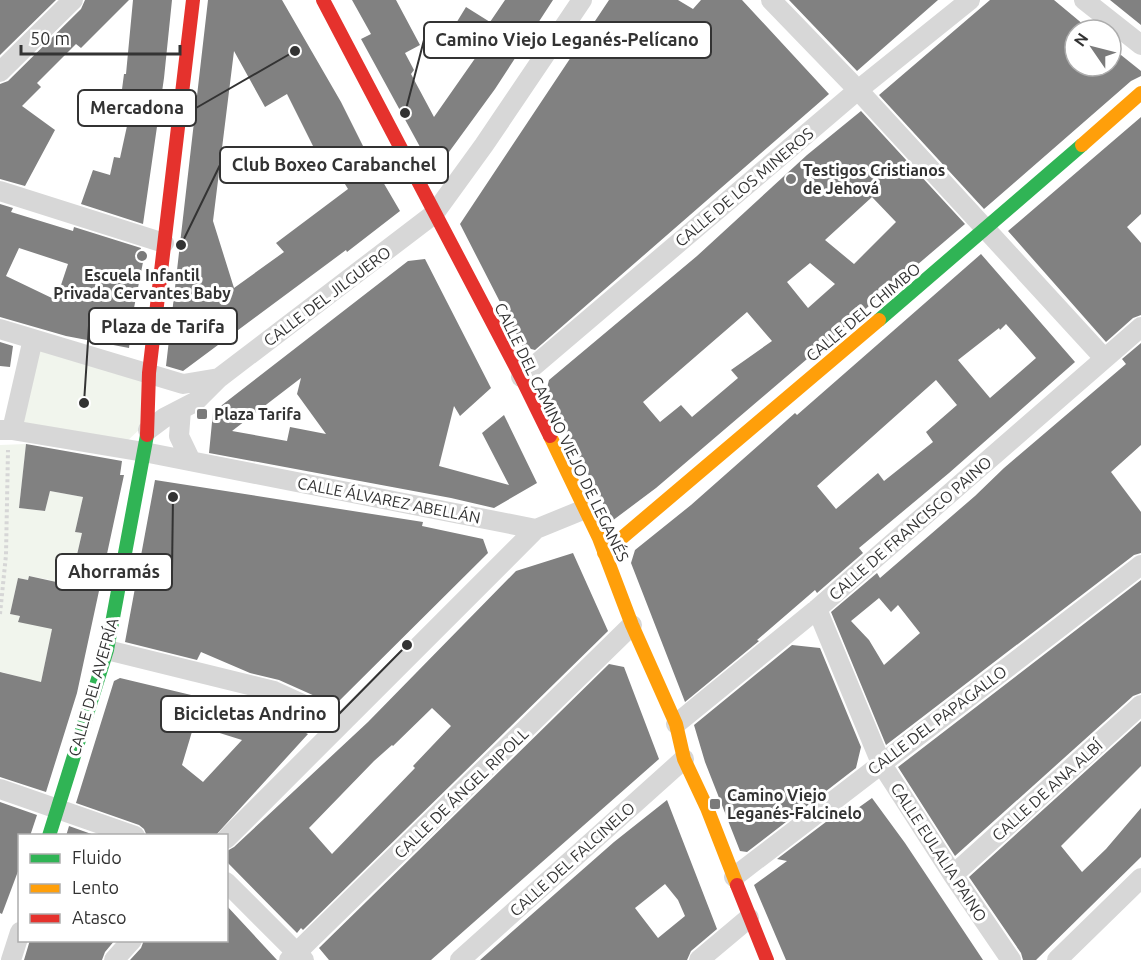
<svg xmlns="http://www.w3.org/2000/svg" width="1141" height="960" font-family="Ubuntu,sans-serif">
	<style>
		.green { fill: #f1f5ed }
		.building { fill: #818181; fill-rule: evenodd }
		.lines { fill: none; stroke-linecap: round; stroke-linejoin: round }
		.path { stroke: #d6d6d6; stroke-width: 4; stroke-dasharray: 3 3; stroke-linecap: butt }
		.street { stroke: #d7d7d7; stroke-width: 20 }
		.fast { stroke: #30b455; stroke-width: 14 }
		.slow { stroke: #ff9f0a; stroke-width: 14 }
		.jam { stroke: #e5322d; stroke-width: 14 }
		.poi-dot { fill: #7a7a7a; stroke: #fff; stroke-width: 2 }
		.labels { text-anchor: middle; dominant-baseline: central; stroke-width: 6; stroke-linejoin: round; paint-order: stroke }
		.poi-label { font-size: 16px; font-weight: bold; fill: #333; stroke: #fff; text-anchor: start }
		.street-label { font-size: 16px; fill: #333; stroke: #fff }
		.leader { fill: none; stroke: #333; stroke-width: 2 }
		.callout-dot { fill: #333; stroke: #fff; stroke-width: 2 }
		.callout { fill: #fff; stroke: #333; stroke-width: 2 }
		.callout-label { font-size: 18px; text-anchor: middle; font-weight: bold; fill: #333 }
	</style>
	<rect width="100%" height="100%" fill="#fff"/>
	<path class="green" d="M35 347 144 378 141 428 126 442 22 427Z
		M26 444 19 508 45 511 50 491 83 497 75 532 82 533 69 590 50 580 29 576 28 580 18 578 10 614 20 616 18 621 53 625 40 687 20 677 2 672 0 675V445Z"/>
	<path class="building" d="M0 0H56L0 55Z
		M85 0H129L81 48 76 44 37 83 41 87 22 106 55 130 25 186 0 179V84L8 81 81 9Z
		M133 0H172L164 78 143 224 81 204 93 170 110 175 114 157 120 158 127 126 118 124 124 97H121L124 74H126Z
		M208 0H282L341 102 369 158 400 211 347 252 346 250 183 371 166 366ZM234 51 265 107 287 94 323 166 331 161 348 189 276 243 284 252 234 288 213 221Z
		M352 0H396L420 45 405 53 414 70 411 74 434 117 476 57 447 38 466 7 490 22 505 0H553L495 89 441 163 431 167 361 39 371 34Z
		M609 0H678L693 9 701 0H742L829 94 535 350 523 347 460 224Z
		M789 0H938L857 71Z
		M990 0H1054L1090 30H1075V66H1111V47L1141 71V76L1131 81 984 209 879 95Z
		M1110 0H1141V25Z
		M861 111 965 224 656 488 612 521 546 392 549 380 697 256 807 155ZM872 197 896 222 854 264 825 240ZM810 263 835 284 808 308 787 282ZM747 312 772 341 731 370 738 378 692 417 681 405 660 422 643 402Z
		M1141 117V214L1127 227 1141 243V315L1133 318 1106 342 1008 231Z
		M0 204 13 208 11 212 73 231 74 227 141 248 140 251 145 252 134 308 129 348 66 336 0 317ZM19 248 68 264 56 300 6 276Z
		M981 254 1075 362 949 473 859 548 863 553 817 593 815 590 757 640 759 641 685 702 631 563 635 550 691 505 795 413 797 415ZM1006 324 1036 358 990 398 958 360 999 328 1000 330ZM936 380 957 405 926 432 933 442 884 481 878 473 836 509 817 486Z
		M425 259 491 388 460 416 454 406 439 466 509 485 482 433 504 415 537 483 494 508 451 498 209 453 213 412 408 261ZM301 378 297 394 326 434 290 427 287 441 232 431Z
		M0 342 13 346 10 367 0 366Z
		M1141 343V445L1111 472 1141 512V553L1134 555 886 745 831 612 877 573 880 578 975 496 1004 468 1126 364 1122 359ZM879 598 891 612 898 605 920 633 884 665 869 640 851 621Z
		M26 444 122 461 120 475H124L77 693 46 792 0 777V672L41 682 52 629 18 622 20 616 10 614 18 578 28 580 29 576 70 585 82 533 75 532 83 497 50 491 45 511 19 508Z
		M155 480 423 522 422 526 483 539 488 553 335 705 279 680 250 673 201 652 197 660 125 642Z
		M573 553 608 631 303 930 301 928 297 933 227 862V851L234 847 368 722 516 571ZM432 708 451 726 413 766 415 768 332 854 309 828 374 761 392 745 393 746Z
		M1141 580V693L1133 696 955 856 898 767Z
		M792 645 820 648 861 747 856 768 747 852 740 851 705 762 694 725Z
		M609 664 624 667 659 759 431 960H329L319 948Z
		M120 678 266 713 308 734 215 836H147L144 829 139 825 76 803 114 681ZM194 725 242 740 203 782 182 765Z
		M1141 721V766L1061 846 1082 872 1106 849 1141 808V857L1036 960H1023L1021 953 969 877Z
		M872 798 905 843 983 960H786L754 885 787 861 777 859 847 806 844 818Z
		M667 800 717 929 691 951 687 960H480L614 842ZM665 884 678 900 685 916 658 938 635 908Z
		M0 802 37 815 30 836H20V866L2 914 0 913Z
		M69 826 97 836H66Z
		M226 905 277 960H130L141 948 144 940H226Z
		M30 940H115L105 952 102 960H24Z"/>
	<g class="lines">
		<path class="path" d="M0 614 6 555 8 450"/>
		<path class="street" d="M771 0 858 90 1104 358
			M1084 0 1141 45
			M0 72 73 0
			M0 191 164 243
			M0 329 183 384 219 378
			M521 377 858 90 970 0
			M181 410 179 436 191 461
			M0 430H12L144 452 536 529 585 509
			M12 430 33 339
			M148 430 164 418 195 402 219 378 434 214 484 145 582 0
			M817 609 881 763 953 875 1011 960
			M107 650 274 691 342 722
			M676 724 817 609 1141 327
			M0 789 135 836
			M226 839 536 529
			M953 875 1141 705
			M734 877 1141 565
			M226 882 304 960
			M11 960 20 932
			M114 960 132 940
			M289 960 632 625
			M460 960 684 759
			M699 960 749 918
			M1057 960 1141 878"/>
		<path class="fast" d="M879 320 1082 145
			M49 836 107 650 147 435"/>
		<path class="slow" d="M1082 145 1141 93
			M550 436 599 538 632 625 676 724 684 759 707 808 737 885
			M604 553 879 320"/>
		<path class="jam" d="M323 0 521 377 550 436
			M147 435 149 373 193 0
			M737 885 767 960"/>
	</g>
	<g class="poi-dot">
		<circle cx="791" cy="179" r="6"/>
		<circle cx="142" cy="256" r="6"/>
		<rect x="196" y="408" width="12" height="12" rx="3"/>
		<rect x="709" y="798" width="12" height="12" rx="3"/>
	</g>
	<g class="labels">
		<g class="poi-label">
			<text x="803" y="170">Testigos Cristianos<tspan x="803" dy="18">de Jehová</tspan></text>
			<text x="142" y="275" text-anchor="middle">Escuela Infantil<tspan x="142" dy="18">Privada Cervantes Baby</tspan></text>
			<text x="214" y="414">Plaza Tarifa</text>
			<text x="727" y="795">Camino Viejo<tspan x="727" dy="18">Leganés-Falcinelo</tspan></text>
		</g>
		<g class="street-label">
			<text transform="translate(744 187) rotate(-40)">CALLE DE LOS MINEROS</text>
			<text transform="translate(327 296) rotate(-37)">CALLE DEL JILGUERO</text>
			<text transform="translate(863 312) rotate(-40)">CALLE DEL CHIMBO</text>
			<text transform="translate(562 432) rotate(64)">CALLE DEL CAMINO VIEJO DE LEGANÉS</text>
			<text transform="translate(389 500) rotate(11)">CALLE ÁLVAREZ ABELLÁN</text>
			<text transform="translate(910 528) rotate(-41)">CALLE DE FRANCISCO PAINO</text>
			<text transform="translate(93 687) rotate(-74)">CALLE DEL AVEFRÍA</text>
			<text transform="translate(937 720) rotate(-37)">CALLE DEL PAPAGALLO</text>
			<text transform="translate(1047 790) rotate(-42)">CALLE DE ANA ALBÍ</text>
			<text transform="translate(461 793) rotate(-44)">CALLE DE ÁNGEL RIPOLL</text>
			<text transform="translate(939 852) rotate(57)">CALLE EULALIA PAINO</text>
			<text transform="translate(572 859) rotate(-42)">CALLE DEL FALCINELO</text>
		</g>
	</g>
	<path class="leader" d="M405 113L424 40M295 51L196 108M181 245L220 165M84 403L89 326M173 497L172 572M407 645L339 714"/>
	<g class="callout-dot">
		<circle cx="405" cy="113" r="6"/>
		<circle cx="295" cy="51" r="6"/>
		<circle cx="181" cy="245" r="6"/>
		<circle cx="84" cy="403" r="6"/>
		<circle cx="173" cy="497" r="6"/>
		<circle cx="407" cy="645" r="6"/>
	</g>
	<g class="callout">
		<rect x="424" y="22" width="287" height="36" rx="6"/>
		<rect x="78" y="90" width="118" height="36" rx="6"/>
		<rect x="220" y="147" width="228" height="36" rx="6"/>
		<rect x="89" y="308" width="148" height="36" rx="6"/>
		<rect x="56" y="554" width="116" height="36" rx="6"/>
		<rect x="161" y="696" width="178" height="36" rx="6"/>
	</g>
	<g class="callout-label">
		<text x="567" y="46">Camino Viejo Leganés-Pelícano</text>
		<text x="137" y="114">Mercadona</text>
		<text x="334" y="171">Club Boxeo Carabanchel</text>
		<text x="163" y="333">Plaza de Tarifa</text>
		<text x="114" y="578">Ahorramás</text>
		<text x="250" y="720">Bicicletas Andrino</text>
	</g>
	<rect x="18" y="834" width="210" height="108" fill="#ffffff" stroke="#adadad" stroke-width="1.5"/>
	<rect x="30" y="854" width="30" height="9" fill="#30b455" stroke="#adadad" stroke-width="1.5"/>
	<text x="72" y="864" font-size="18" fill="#333333">Fluido</text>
	<rect x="30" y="884" width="30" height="9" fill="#ff9f0a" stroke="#adadad" stroke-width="1.5"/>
	<text x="72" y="894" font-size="18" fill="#333333">Lento</text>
	<rect x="30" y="914" width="30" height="9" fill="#e5322d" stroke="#adadad" stroke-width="1.5"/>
	<text x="72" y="924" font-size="18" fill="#333333">Atasco</text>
	<g transform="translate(1093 48) rotate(305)"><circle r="28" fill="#ffffff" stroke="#adadad" stroke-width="1.5"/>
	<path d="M0-4.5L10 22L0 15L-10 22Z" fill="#7a7a7a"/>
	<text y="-9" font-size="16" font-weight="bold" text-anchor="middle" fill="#333333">N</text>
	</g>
	<path d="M21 45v9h159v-9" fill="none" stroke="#333333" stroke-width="3"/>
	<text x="30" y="45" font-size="18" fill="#333333" stroke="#ffffff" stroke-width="4.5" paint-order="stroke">50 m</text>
</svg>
